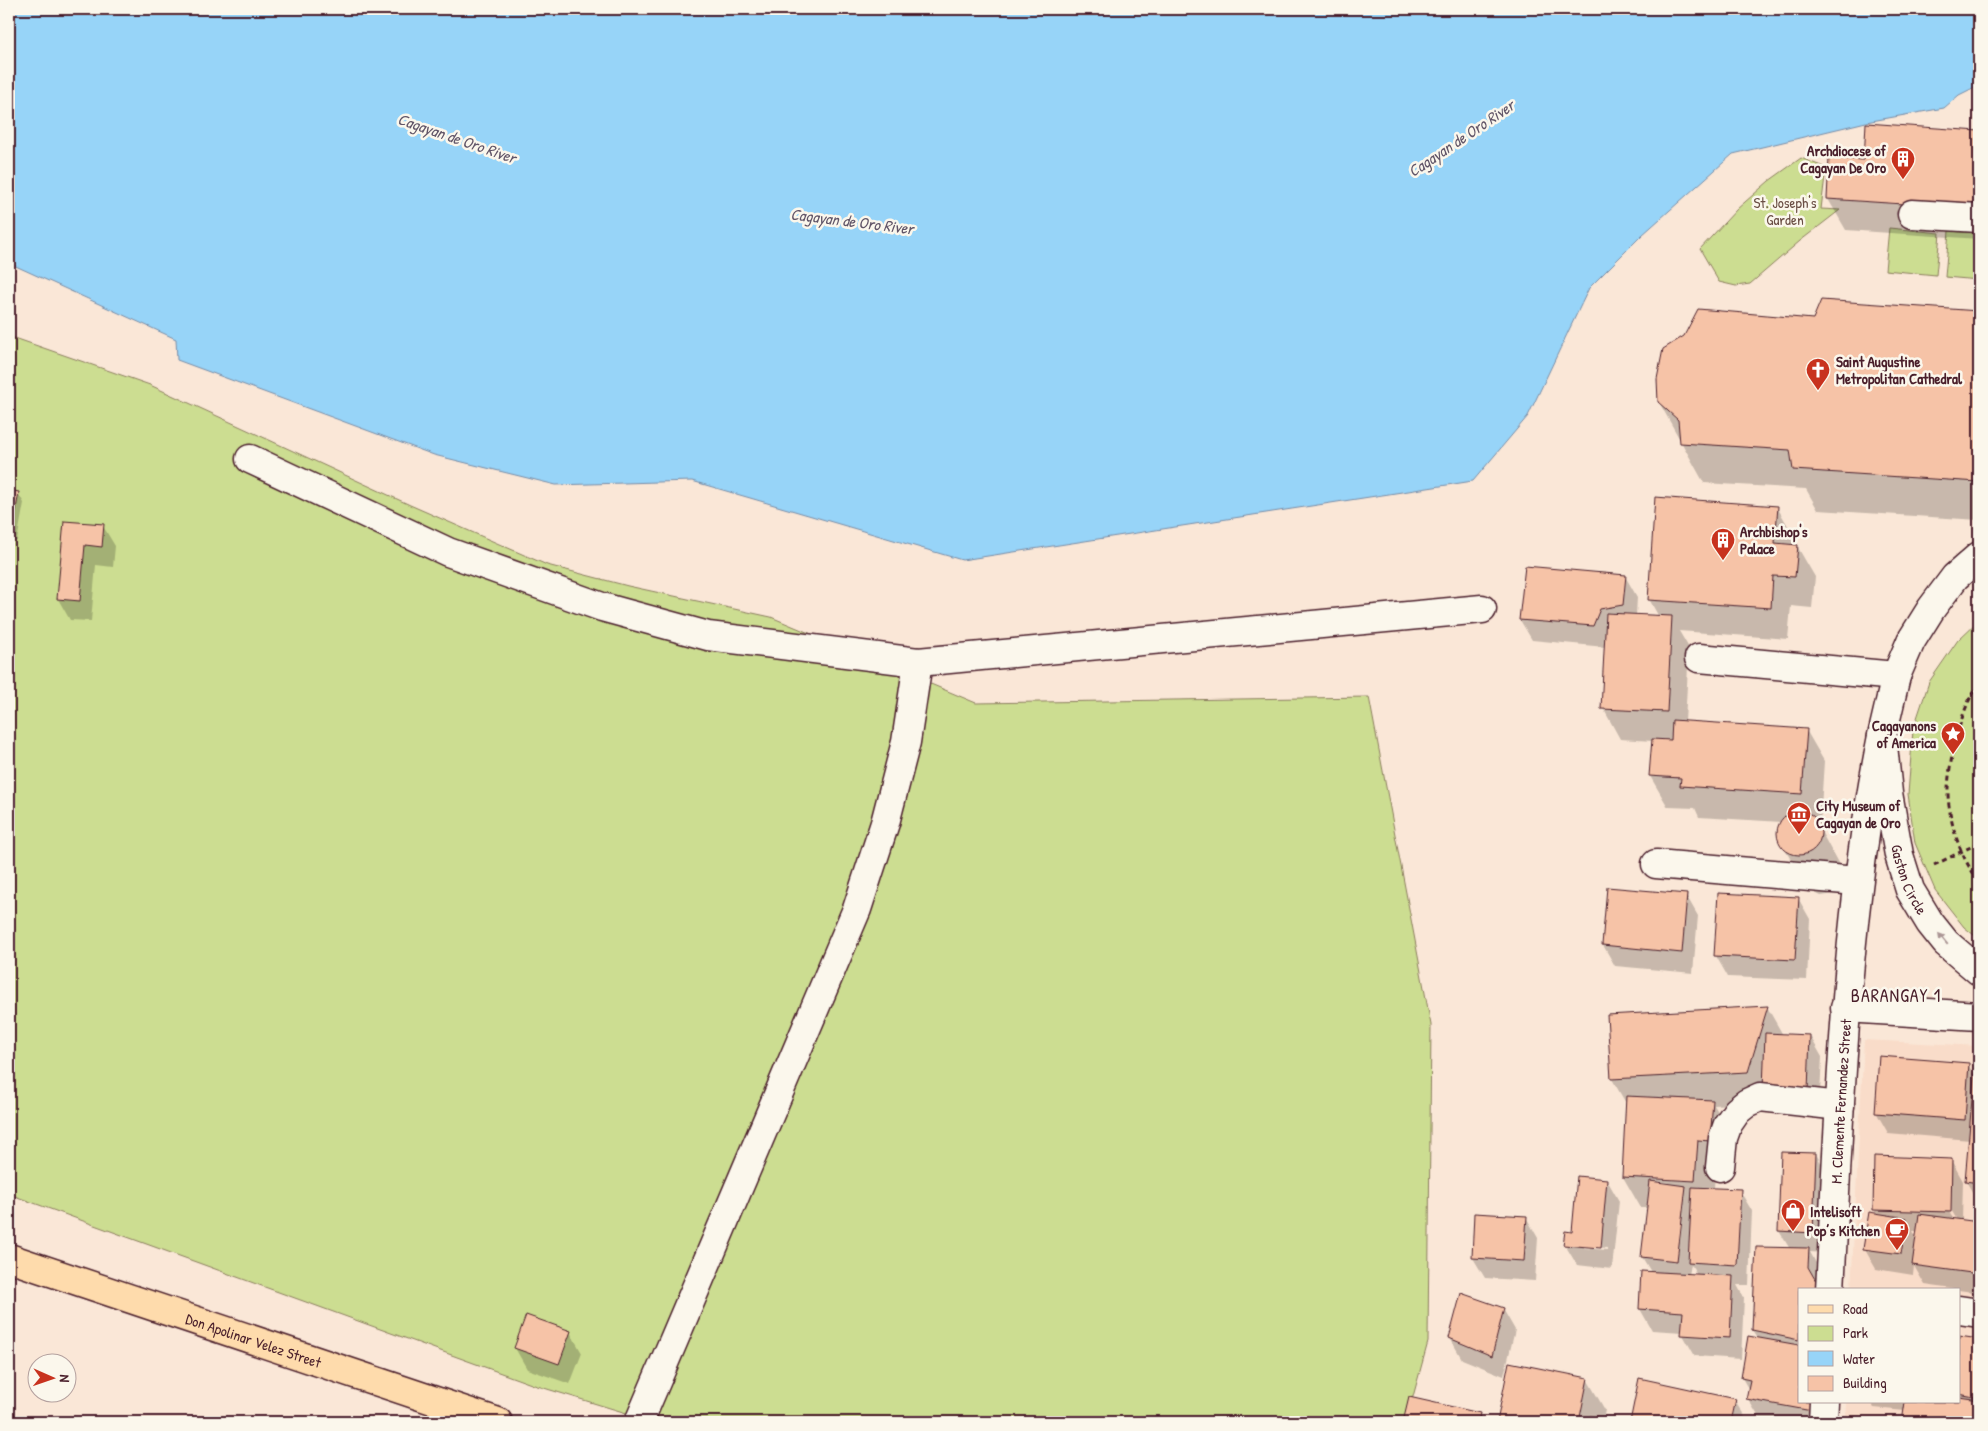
<svg xmlns="http://www.w3.org/2000/svg" width="1988" height="1431" font-family="'Patrick Hand',sans-serif">
	<style>
		.built { fill: #f9dcc9 }
		.green { fill: #ccdd91; stroke: #8b7e5e }
		.water { fill: #97d4f8; stroke: #788ca6 }
		.shadow { fill: #0003; fill-rule: evenodd }
		.building { fill: #f6c3a7; stroke: #4a1f2b }
		.lines { fill: none; stroke-linecap: round; stroke-linejoin: round }
		.minor-casing { stroke: #4a1f2b; stroke-width: 31 }
		.major-casing { stroke: #4a1f2b; stroke-width: 31 }
		.path { stroke: #4a1f2b; stroke-width: 3; stroke-dasharray: 5 4; stroke-linecap: butt }
		.minor { stroke: #fbf7ec; stroke-width: 28 }
		.major { stroke: #fedbac; stroke-width: 28 }
		.oneway { fill: #ab9695 }
		.labels { text-anchor: middle; dominant-baseline: central; stroke-width: 5; stroke-linejoin: round; paint-order: stroke }
		.poi-label { font-size: 15px; font-weight: bold; fill: #4a1f2b; stroke: #fbf7ec; text-anchor: start }
		.park-label { font-size: 15px; fill: #6a4e44; stroke: #fbf7ec }
		.street-label { font-size: 15px; fill: #4a1f2b; stroke: #fbf7ec }
		.water-label { font-size: 16px; font-style: italic; fill: #615568; stroke: #fbf7ec }
		.quarter-label { font-size: 18px; letter-spacing: 1px; fill: #4a1f2b; stroke: #fbf7ec }
	</style>
	<rect width="100%" height="100%" fill="#fae7d7"/>
	<filter id="ink" filterUnits="userSpaceOnUse"><feTurbulence type="fractalNoise" baseFrequency=".02" numOctaves="2"/><feDisplacementMap in="SourceGraphic" scale="10" xChannelSelector="R" yChannelSelector="G"/><feConvolveMatrix kernelMatrix="1 2 1 2 8 2 1 2 1" color-interpolation-filters="sRGB"/></filter>
	<g filter="url(#ink)">
		<path class="built" d="M1864 1040 1979 1046V1422H1845L1846 1402H1959V1290H1851Z"/>
		<path class="green" d="M1801 158 1826 168 1821 209 1840 210 1800 241 1750 284 1736 286 1719 282 1700 249 1737 209 1769 181Z
			M1889 228 1940 233 1936 275 1885 270Z
			M1949 231 1979 233V280L1945 277Z
			M9 336 150 385 410 505 547 565 628 586 771 617 976 703 1369 697 1431 1025 1428 1342 1406 1422H656L534 1385 9 1194Z
			M1979 620V939L1964 927 1935 890 1915 843 1908 794 1913 730 1929 682 1958 640Z"/>
		<path class="water" d="M9 9H1979V85L1959 95 1944 108 1866 122 1733 154 1642 235 1589 288 1528 416 1473 481 962 560 692 481 556 485 434 455 177 360 176 339 9 263Z"/>
		<path class="shadow" d="M1868 124 1979 132V239L1846 230 1828 199 1865 162Z
			M1822 301 1979 312V520L1818 510 1806 489 1704 483 1659 402 1814 320Z
			M9 492 18 493 24 503 17 541 9 540Z
			M1777 507 1795 538 1794 546H1797L1815 577 1812 608 1791 606 1788 639 1679 631 1689 648 1685 722 1806 730 1824 761 1820 824H1817L1844 874 1835 892 1828 895 1821 896 1809 890 1778 838 1780 824 1782 822 1699 817 1695 808 1668 807 1650 776 1653 741 1620 739 1603 708 1605 647 1532 640 1520 620 1625 576 1637 597 1636 616 1659 617 1649 599Z
			M65 522 103 526 115 546 113 567 96 565 91 621 70 620 58 599Z
			M1686 895 1698 916 1693 973 1615 966 1603 945Z
			M1798 898 1810 919 1807 980 1728 977 1716 956Z
			M1767 1007 1783 1035 1810 1036 1822 1057 1819 1112 1765 1102 1714 1105 1730 1132 1715 1171 1714 1189 1740 1191 1752 1211 1749 1285H1737L1744 1298 1741 1359 1695 1356 1683 1335V1332L1652 1330 1640 1309 1651 1272 1642 1257 1648 1208H1641L1623 1177 1627 1105 1612 1079ZM1691 1264 1697 1275H1689Z
			M1968 1064 1975 1077 1976 1065 1979 1066V1204L1966 1181 1970 1140 1888 1133 1876 1112Z
			M1816 1154 1828 1175 1824 1253 1810 1252 1820 1270V1290H1799V1402L1825 1422H1774L1760 1419 1748 1399 1749 1390 1742 1378 1759 1339 1753 1330 1790 1249 1779 1231Z
			M1951 1160 1963 1181 1962 1221 1979 1223V1293L1925 1285 1914 1266 1913 1275 1876 1269 1864 1248 1877 1215 1874 1209ZM1949 1206 1957 1220H1954L1946 1207ZM1913 1231H1918L1917 1238Z
			M1607 1180 1619 1201 1612 1269 1577 1265 1565 1245ZM1584 1246 1607 1248V1250L1584 1248Z
			M1526 1217 1538 1238 1535 1281 1485 1278 1473 1258Z
			M1503 1309 1515 1330 1504 1376 1462 1359 1450 1338Z
			M570 1332 582 1353 570 1384 527 1369 515 1348Z
			M1959 1337 1979 1340V1422H1904L1905 1411 1874 1408 1870 1402H1959Z
			M1510 1363 1587 1379 1605 1410 1603 1420 1612 1422H1498Z
			M1640 1380 1735 1400 1748 1422H1631Z
			M1410 1398 1479 1414 1484 1422H1404Z"/>
		<path class="building" d="M1866 123 1979 131V209L1827 199 1829 158 1864 160Z
			M1821 300 1979 311V482L1793 470 1790 450 1680 443 1678 420 1658 402 1657 379 1663 349 1684 336 1698 309 1813 319Z
			M9 490 19 492 12 532 9 531Z
			M1655 497 1778 506 1775 543 1798 545 1795 577 1773 576 1771 608 1648 600Z
			M64 521 104 524 102 547 85 545 80 601 57 599Z
			M1525 566 1626 575 1623 605 1600 609 1593 626 1519 620Z
			M1606 613 1672 616 1667 712 1601 709Z
			M1672 720 1807 729 1802 794 1680 786 1681 778 1649 776 1652 739 1671 740Z
			M1777 833a22 22 0 1 1 44 0a22 22 0 1 1-44 0Z
			M1607 887 1687 894 1682 953 1602 945Z
			M1718 893 1799 897 1795 960 1714 956Z
			M1768 1006 1748 1072 1611 1079 1607 1015Z
			M1765 1033 1810 1035 1808 1091 1763 1090Z
			M1879 1056 1969 1063 1965 1120 1875 1113Z
			M1975 1064H1979V1183L1965 1181Z
			M1626 1096 1713 1100 1710 1141 1698 1140 1695 1181 1622 1177Z
			M1781 1152 1816 1153 1813 1233 1778 1231Z
			M1874 1156 1952 1159 1951 1212 1873 1210Z
			M1577 1176 1607 1179 1601 1248 1563 1245 1565 1231 1572 1232Z
			M1650 1181 1686 1186 1677 1261 1641 1257Z
			M1692 1187 1741 1189 1737 1265 1688 1262Z
			M1869 1212 1907 1218 1901 1254 1863 1249Z
			M1474 1213 1527 1216 1524 1261 1472 1258Z
			M1919 1214 1979 1222V1274L1912 1265Z
			M1756 1247 1809 1248 1808 1267 1816 1281V1290H1799V1340L1752 1330Z
			M1641 1271 1733 1276 1730 1338 1681 1335 1683 1312 1639 1309Z
			M1461 1293 1504 1308 1492 1356 1449 1338Z
			M526 1315 571 1331 559 1364 514 1348Z
			M1748 1336 1799 1345V1402H1814L1812 1411 1746 1399 1750 1380 1741 1378Z
			M1959 1336 1979 1339V1398L1959 1394Z
			M1509 1362 1588 1378 1579 1422H1497Z
			M1639 1378 1736 1399 1731 1422H1630Z
			M1409 1397 1480 1413 1478 1422H1403Z
			M1959 1397 1979 1400 1978 1422H1902L1905 1402H1959Z
			M1590 1416 1618 1422H1589Z"/>
		<g class="lines">
			<defs>
				<g id="minor">
					<path d="M1912 214 1979 218"/>
					<path d="M250 459 448 552 602 607 708 636 918 662 1482 609"/>
					<path id="s1" d="M1979 556 1955 577 1931 609 1911 641 1896 676 1882 736 1888 793 1899 855 1910 890 1930 923 1946 943 1979 971"/>
					<path d="M1699 658 1896 676"/>
					<path d="M1656 864 1857 881"/>
					<path d="M1845 1008 1979 1016"/>
					<path d="M1720 1167 1723 1138 1728 1124 1737 1111 1747 1103 1760 1097 1840 1106"/>
					<path id="s2" d="M1830 1290C1840 1104 1845 919 1882 736"/>
					<path d="M1959 1310 1979 1313"/>
					<path d="M639 1422 857 909 885 823 906 742 918 662"/>
					<path d="M1823 1422 1824 1402"/>
				</g>
				<g id="major">
					<path id="s3" d="M9 1258 498 1422"/>
				</g>
			</defs>
			<use href="#minor" class="minor-casing"/>
			<use href="#major" class="major-casing"/>
			<path class="path" d="M1979 682C1961 710 1950 754 1948 788 1947 815 1960 860 1979 880
				M1934 865 1979 843"/>
			<use href="#minor" class="minor"/>
			<use href="#major" class="major"/>
		</g>
		<defs><path id="oneway-solid" d="M-6-.8H1V-3.2L6.5 0L1 3.2V.8H-6Z" transform="scale(1.25)"/></defs>
		<use class="oneway" href="#oneway-solid" transform="translate(1943 939) rotate(-129)"/>
	</g>
	<defs>
		<symbol id="building-pin" viewBox="-11 -11 22 30"><path d="M0 17L-7.5 6A9.5 9.5 0 1 1 7.5 6Z" fill="#c8321e" stroke="#fbf7ec"/><path d="M-4-6H4V6H1V3H-1V6H-4ZM-2.5-4.3h1.7v1.8h-1.7ZM.8-4.3h1.7v1.8H.8ZM-2.5-1h1.7V.8h-1.7ZM.8-1h1.7V.8H.8Z" fill="#fff"/></symbol>
		<symbol id="church-pin" viewBox="-11 -11 22 30"><path d="M0 17L-7.5 6A9.5 9.5 0 1 1 7.5 6Z" fill="#c8321e" stroke="#fbf7ec"/><path d="M-1.2-6h2.4v3.5h3.3v2.4h-3.3V6h-2.4V-.1h-3.3v-2.4h3.3Z" fill="#fff"/></symbol>
		<symbol id="sight-pin" viewBox="-11 -11 22 30"><path d="M0 17L-7.5 6A9.5 9.5 0 1 1 7.5 6Z" fill="#c8321e" stroke="#fbf7ec"/><path d="M0-6L1.8-2.2L6-1.7L2.9 1.2L3.7 5.4L0 3.3L-3.7 5.4L-2.9 1.2L-6-1.7L-1.8-2.2Z" fill="#fff"/></symbol>
		<symbol id="museum-pin" viewBox="-11 -11 22 30"><path d="M0 17L-7.5 6A9.5 9.5 0 1 1 7.5 6Z" fill="#c8321e" stroke="#fbf7ec"/><path d="M0-6L6-3V-2H-6V-3ZM-5-1h2V3h-2ZM-1-1h2V3h-2ZM3-1h2V3H3ZM-6 4H6V6H-6Z" fill="#fff"/></symbol>
		<symbol id="shop-pin" viewBox="-11 -11 22 30"><path d="M0 17L-7.5 6A9.5 9.5 0 1 1 7.5 6Z" fill="#c8321e" stroke="#fbf7ec"/><path d="M-5-2.5h2.3a2.7 3.5 0 0 1 5.4 0H5L5.5 6h-11ZM-1.5-2.5h3a1.5 2.3 0 0 0-3 0Z" fill="#fff"/></symbol>
		<symbol id="cafe-pin" viewBox="-11 -11 22 30"><path d="M0 17L-7.5 6A9.5 9.5 0 1 1 7.5 6Z" fill="#c8321e" stroke="#fbf7ec"/><path d="M-5.5-4.5H6V0H3Q3 3.5 0 3.5H-2.5Q-5.5 3.5-5.5 0ZM3-3.2v2h1.7v-2ZM-6 4.5H4V6H-6Z" fill="#fff"/></symbol>
	</defs>
	<g fill-rule="evenodd">
		<use href="#building-pin" x="1889" y="145" width="28" height="38"/>
		<use href="#church-pin" x="1804" y="356" width="28" height="38"/>
		<use href="#building-pin" x="1709" y="526" width="28" height="38"/>
		<use href="#sight-pin" x="1939" y="720" width="28" height="38"/>
		<use href="#museum-pin" x="1785" y="800" width="28" height="38"/>
		<use href="#shop-pin" x="1779" y="1197" width="28" height="38"/>
		<use href="#cafe-pin" x="1883" y="1216" width="28" height="38"/>
	</g>
	<g class="labels">
		<g class="poi-label">
			<text x="1886" y="150" text-anchor="end">Archdiocese of<tspan x="1886" dy="17">Cagayan De Oro</tspan></text>
			<text x="1836" y="361">Saint Augustine<tspan x="1836" dy="17">Metropolitan Cathedral</tspan></text>
			<text x="1740" y="531">Archbishop's<tspan x="1740" dy="17">Palace</tspan></text>
			<text x="1936" y="725" text-anchor="end">Cagayanons<tspan x="1936" dy="17">of America</tspan></text>
			<text x="1816" y="805">City Museum of<tspan x="1816" dy="17">Cagayan de Oro</tspan></text>
			<text x="1810" y="1211">Intelisoft</text>
			<text x="1880" y="1230" text-anchor="end">Pop’s Kitchen</text>
		</g>
		<g class="park-label">
			<text x="1785" y="202">St. Joseph's<tspan x="1785" dy="17">Garden</tspan></text>
		</g>
		<g class="street-label">
			<text stroke="none"><textPath href="#s1" startOffset="356">Gaston Circle</textPath></text>
			<text stroke="none"><textPath href="#s2" startOffset="189">M. Clemente Fernandez Street</textPath></text>
			<text stroke="none"><textPath href="#s3" startOffset="258">Don Apolinar Velez Street</textPath></text>
		</g>
		<g class="water-label">
			<text transform="translate(457 138) rotate(19)">Cagayan de Oro River</text>
			<text transform="translate(1461 138) rotate(-34)">Cagayan de Oro River</text>
			<text transform="translate(852 221) rotate(7)">Cagayan de Oro River</text>
		</g>
		<g class="quarter-label">
			<text x="1896" y="995">BARANGAY 1</text>
		</g>
	</g>
	<rect width="1988" height="1431" fill="none" stroke="#fbf7ec" stroke-width="30"/>
	<rect x="15" y="15" width="1958" height="1401" fill="none" stroke="#4a1f2b" stroke-width="2" filter="url(#ink)"/>
	<rect x="1798" y="1288" width="162" height="115" fill="#fbf7ec" stroke="#b4a19f"/>
	<rect x="1808" y="1305" width="25" height="8" fill="#fedbac" stroke="#b4a19f"/>
	<text x="1843" y="1314" font-size="15" fill="#4a1f2b">Road</text>
	<rect x="1808" y="1326" width="25" height="15" fill="#ccdd91" stroke="#b4a19f"/>
	<text x="1843" y="1338" font-size="15" fill="#4a1f2b">Park</text>
	<rect x="1808" y="1351" width="25" height="15" fill="#97d4f8" stroke="#b4a19f"/>
	<text x="1843" y="1364" font-size="15" fill="#4a1f2b">Water</text>
	<rect x="1808" y="1376" width="25" height="15" fill="#f6c3a7" stroke="#b4a19f"/>
	<text x="1843" y="1388" font-size="15" fill="#4a1f2b">Building</text>
	<g transform="translate(52 1378) rotate(92)"><circle r="24" fill="#fbf7ec" stroke="#b4a19f"/>
	<path d="M0-4L9 19L0 12L-9 19Z" fill="#c8321e"/>
	<text y="-8" font-size="14" font-weight="bold" text-anchor="middle" fill="#4a1f2b">N</text>
	</g>
</svg>
